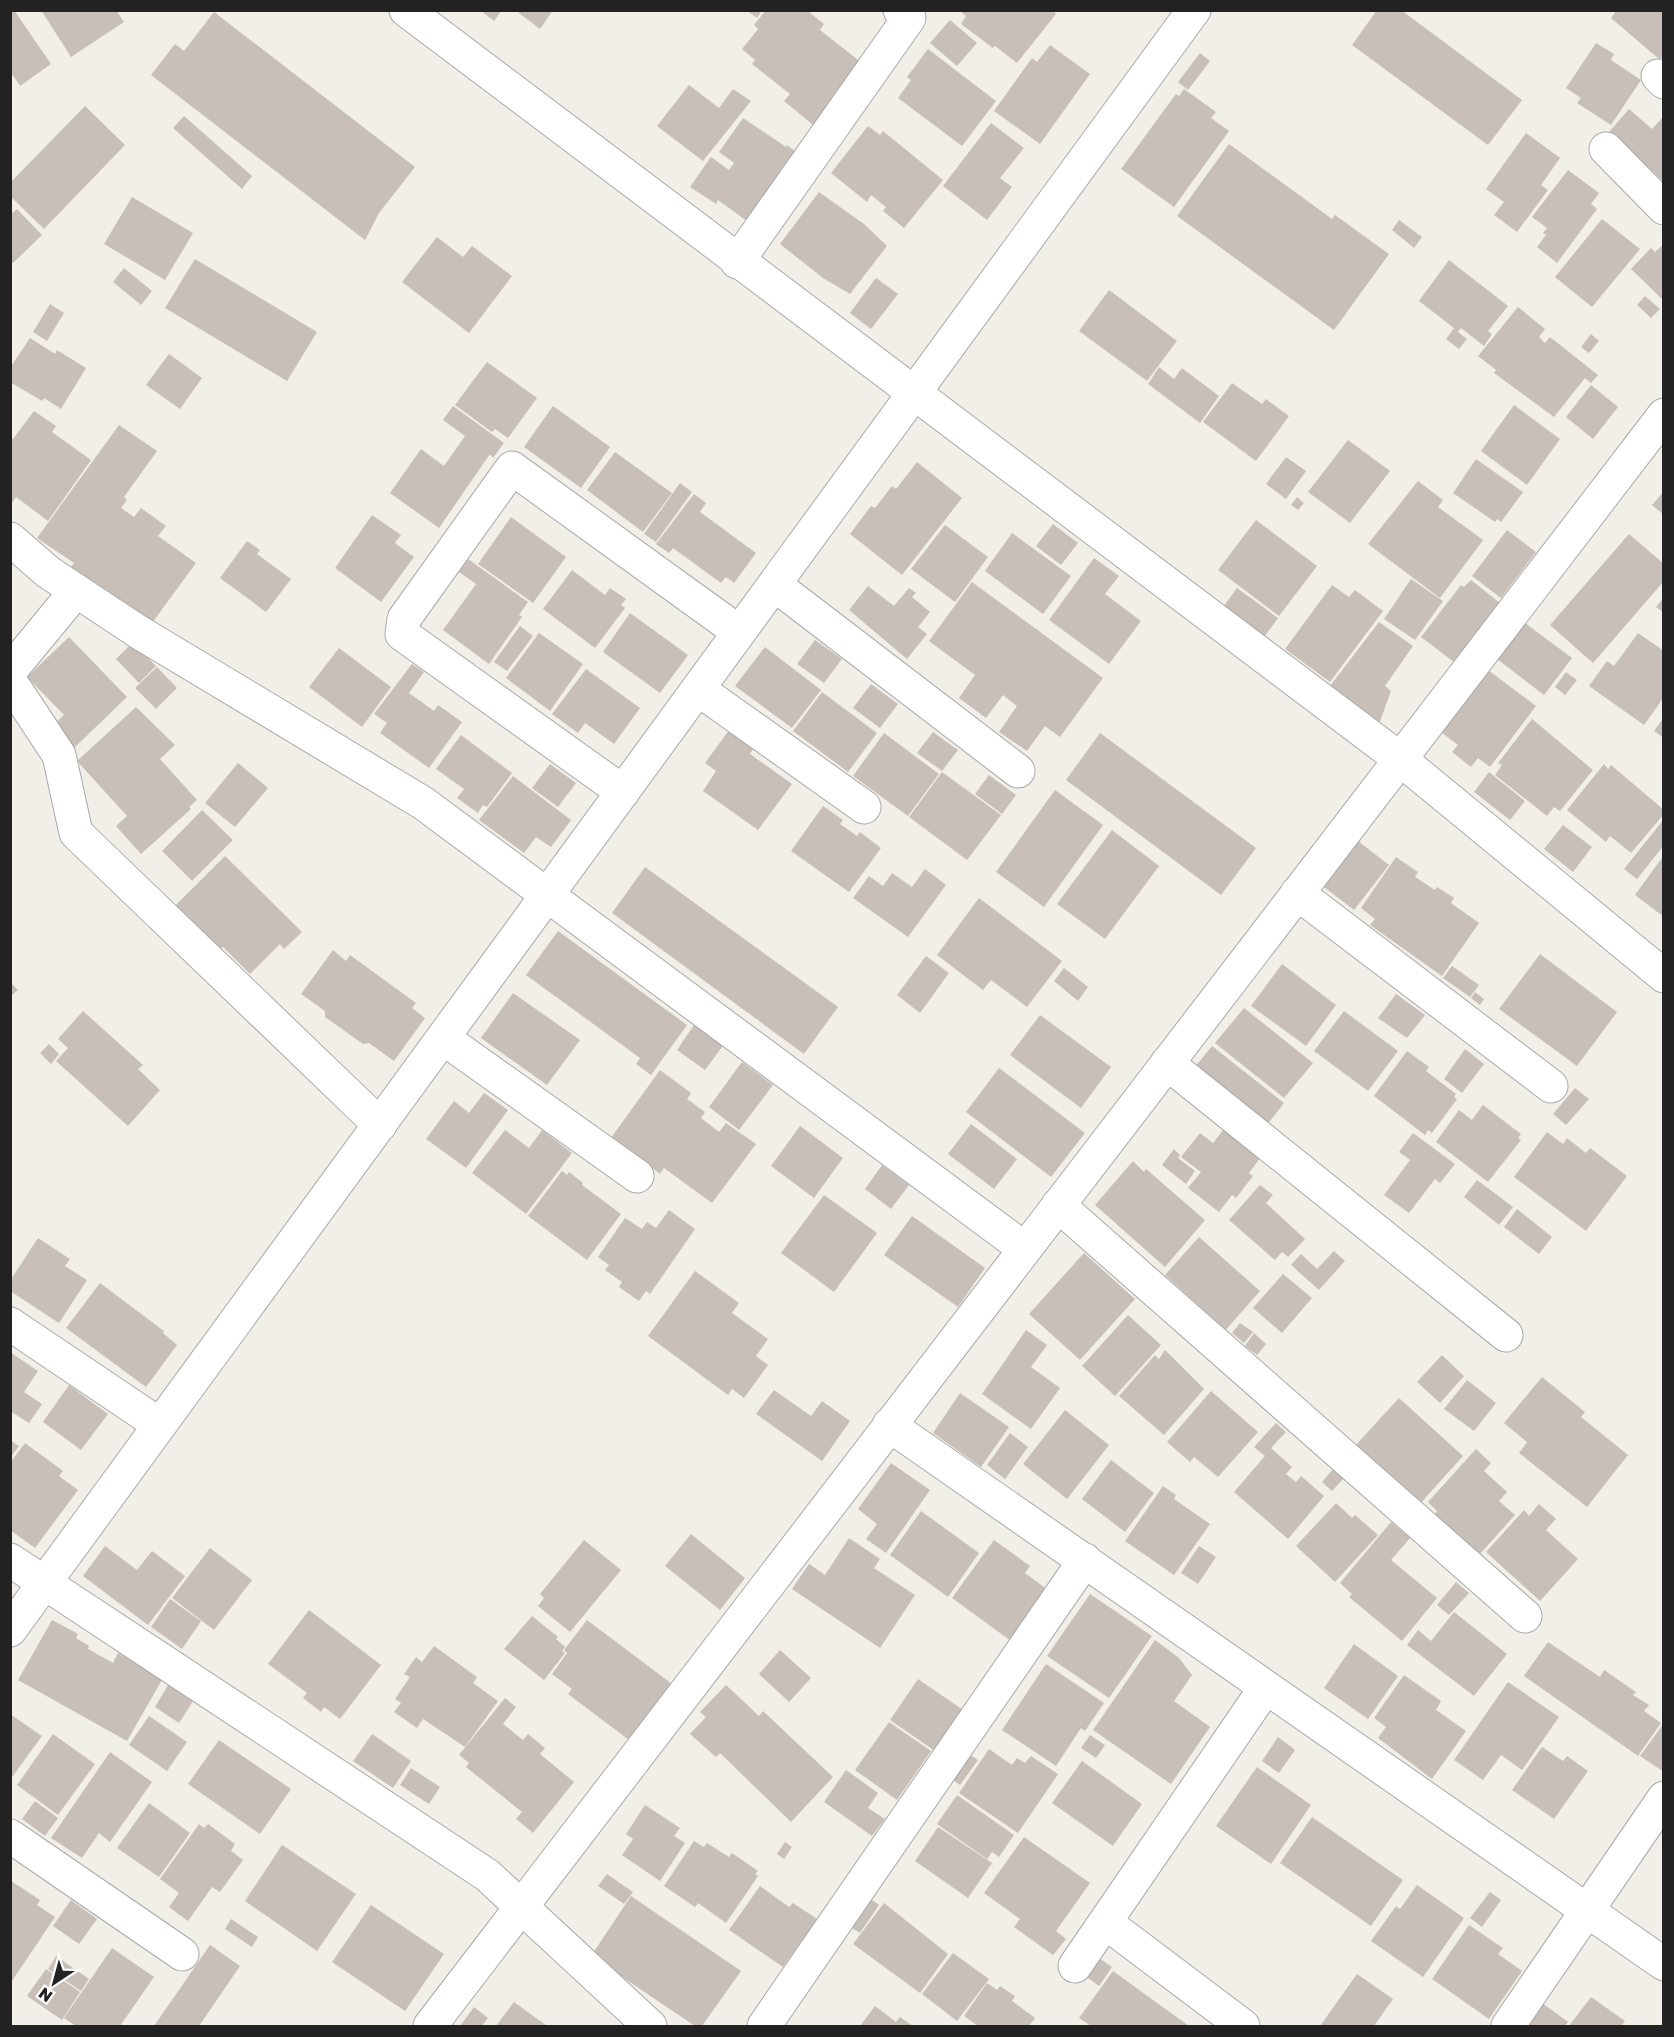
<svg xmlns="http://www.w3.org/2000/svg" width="1674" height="2037" font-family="'Golos Text',sans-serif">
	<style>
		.building { fill: #c7bfb8 }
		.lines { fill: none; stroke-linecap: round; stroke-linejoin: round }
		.minor-casing { stroke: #a9a9a9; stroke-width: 35 }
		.minor { stroke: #fff; stroke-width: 33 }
	</style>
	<rect width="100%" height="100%" fill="#f2efe9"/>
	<path class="building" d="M10 10H14L51 64 20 86 10 71Z
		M41 10H116L124 22 71 57Z
		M480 10H502L494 21Z
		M515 10H553L540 29Z
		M746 10H762L757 18Z
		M766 10H812L810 13 824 24 820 30 862 63 813 125 784 101 790 94 752 64 755 60 742 49 758 29 754 25Z
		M959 10H1052L1056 14 1017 63 995 46 993 48 961 24 966 16Z
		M1377 10H1401L1522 100 1488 145 1352 45Z
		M1617 10H1664V57L1659 59 1611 18Z
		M214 12 415 167 379 213 365 240 151 75 175 44 184 51Z
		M950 20 977 43 957 66 930 43Z
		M1596 43 1614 54 1611 60 1641 80 1611 125 1577 103 1581 98 1566 88Z
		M1050 45 1090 74 1040 144 994 111 1032 58 1037 62Z
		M928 49 996 101 962 146 898 98 911 80 907 77Z
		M1200 53 1210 61 1188 90 1178 82Z
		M689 85 719 108 733 89 751 101 703 161 657 126Z
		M1184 89 1216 112 1211 118 1229 131 1174 207 1121 169 1176 94 1179 96Z
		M85 106 125 145 44 229 10 196V183Z
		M1629 109 1652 129 1664 116V182L1609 132Z
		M184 116 252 176 242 189 173 128Z
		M743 118 786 147 787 145 796 152 747 221 718 200 716 204 690 187 711 157 729 170 734 163 719 152Z
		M991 123 1024 148 1000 178 1012 187 987 220 943 186Z
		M868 126 880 135 883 131 943 180 904 228 883 211 886 207 871 195 867 202 831 173Z
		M1526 133 1560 158 1541 185 1548 190 1517 232 1494 215 1504 202 1486 189Z
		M1229 144 1332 219 1335 215 1389 254 1334 330 1177 216Z
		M1568 170 1599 193 1591 204 1597 209 1557 263 1537 247 1546 235 1543 233 1547 228 1532 217Z
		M819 192 864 224 887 246 850 294 823 278 780 244Z
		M132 197 193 233 165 280 104 244Z
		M17 209 42 235 13 263 10 260V215Z
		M1602 219 1640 249 1592 307 1555 277Z
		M1399 220 1422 237 1414 248 1392 230Z
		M437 237 463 257 472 246 512 276 469 333 402 282Z
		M1664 244V301L1631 269 1651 248 1655 252Z
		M195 259 317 332 287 381 165 308Z
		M1449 260 1508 306 1488 331 1492 334 1484 346 1461 328 1458 332 1467 339 1459 349 1446 339 1454 328 1419 301Z
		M124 268 152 291 141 305 113 282Z
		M876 278 898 294 871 329 850 313Z
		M1109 290 1177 341 1147 381 1079 331Z
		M1645 296 1660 309 1651 318 1637 305Z
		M50 304 64 313 47 341 33 332Z
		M1518 307 1545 329 1539 337 1545 343 1550 337 1598 375 1591 383 1585 378 1554 417 1494 373 1496 370 1478 356Z
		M1591 334 1599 341 1589 353 1581 347Z
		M30 338 55 354 57 350 86 368 61 409 44 398 42 401 10 382V368Z
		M169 354 202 378 180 409 146 385Z
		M487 362 537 398 508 438 495 429 492 432 455 405Z
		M1159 367 1174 379 1182 368 1219 396 1200 423 1148 384Z
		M1232 383 1262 404 1266 399 1289 416 1256 461 1203 422Z
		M1591 385 1618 407 1593 439 1566 417Z
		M1514 405 1560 439 1527 485 1481 451Z
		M453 406 504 443 493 458 490 454 439 528 390 493 421 449 444 466 465 436 443 420Z
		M553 406 610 447 581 488 524 447Z
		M34 411 56 426 52 432 91 460 48 521 16 497 10 505V437L13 439Z
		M119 425 157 451 124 497 127 500 121 508 134 517 141 508 166 526 158 536 196 563 152 623 112 594 108 599 69 570 74 563 37 538Z
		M1348 440 1390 471 1350 523 1308 492Z
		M615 452 672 493 643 532 587 490Z
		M1286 457 1306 471 1286 499 1266 484Z
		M1476 459 1523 492 1501 522 1497 519 1495 522 1453 493Z
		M917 462 962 498 902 575 850 534 871 506 875 508 892 486 896 489Z
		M1418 481 1443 500 1438 507 1483 540 1440 598 1368 544Z
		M680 483 692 492 656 542 644 534Z
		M1664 491V515L1652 505Z
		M694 494 706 503 700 512 756 553 734 583 726 577 721 583 673 548 669 553 656 544Z
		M1297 497 1304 503 1298 510 1291 505Z
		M372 515 401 535 395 543 414 557 381 602 335 568Z
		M511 517 566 557 533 603 478 564Z
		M1256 520 1317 566 1279 616 1218 570Z
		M1053 524 1078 543 1061 565 1036 546Z
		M945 525 988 557 955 602 911 569Z
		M1507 530 1536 552 1501 598 1472 576Z
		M1012 533 1071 576 1043 614 985 571Z
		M1629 534 1664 564V581L1593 663 1550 625Z
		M247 541 260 550 257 554 291 579 266 612 220 578Z
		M1094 558 1119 576 1105 594 1141 621 1109 664 1049 620Z
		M468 559 528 602 519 615 522 617 489 664 443 630 476 584 459 572Z
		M572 570 605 595 610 588 626 599 621 605 625 608 595 648 543 609Z
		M1411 579 1443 601 1415 640 1384 619Z
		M1471 580 1500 603 1454 662 1421 637 1461 585 1464 587Z
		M972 582 1103 678 1060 737 1045 726 1027 751 999 732 1017 706 1003 695 986 718 959 698 975 675 929 641Z
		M1332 585 1349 597 1355 590 1383 611 1330 682 1285 649Z
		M868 586 894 606 909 588 916 593 912 597 930 612 918 627 927 634 907 659 849 610Z
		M1237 588 1278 618 1262 640 1221 610Z
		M1664 597V613L1656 607Z
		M630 613 688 655 660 693 603 652Z
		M1379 622 1413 646 1385 686 1391 691 1379 724 1327 690Z
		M1525 623 1572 658 1544 695 1497 659Z
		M520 626 533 636 507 671 494 662Z
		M539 633 583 664 550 711 506 678Z
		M1638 633 1664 651V697L1644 725 1589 686 1607 661 1614 666Z
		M69 637 127 697 73 749 51 727 64 715 27 677Z
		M815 640 842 659 824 683 797 664Z
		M133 642 156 666 139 683 116 659Z
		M765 647 821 690 792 728 735 686Z
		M339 648 391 687 362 727 309 687Z
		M412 664 424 672 409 693 434 711 438 705 462 722 429 768 380 733 387 723 374 714Z
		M157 667 177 688 156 709 135 688Z
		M586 669 640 708 614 744 585 723 578 733 552 714Z
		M1488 670 1536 706 1490 767 1478 758 1471 767 1452 752 1458 745 1441 732Z
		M1566 672 1577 680 1565 695 1555 687Z
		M871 684 898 704 880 728 853 708Z
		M822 692 877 733 848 772 793 731Z
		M136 707 175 745 160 759 197 800 189 807 191 809 141 854 116 826 127 816 77 761Z
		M1664 717V738L1654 731Z
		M1532 719 1593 770 1560 811 1554 807 1547 816 1495 775 1502 765 1498 763Z
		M732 726 757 743 750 754 792 784 758 830 703 791 716 771 705 763Z
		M933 732 958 750 942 771 917 753Z
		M884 733 939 774 908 816 853 776Z
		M1100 733 1256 848 1221 895 1066 780Z
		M461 735 512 773 487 807 483 805 478 813 457 798 464 789 436 769Z
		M238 763 268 788 235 827 205 803Z
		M550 764 576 783 558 807 532 788Z
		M1604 764 1608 769 1611 765 1664 810V814L1631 853 1610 836 1606 842 1567 810Z
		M942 772 1001 815 967 860 909 817Z
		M1489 772 1525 801 1510 820 1474 792Z
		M989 775 1016 795 1002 814 975 794Z
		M513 776 571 820 551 847 536 837 524 853 479 820Z
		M1055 790 1103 825 1044 907 996 872Z
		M823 806 843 820 840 824 857 836 860 832 881 848 849 892 791 851Z
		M202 810 233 840 192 881 162 851Z
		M1664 819V845L1637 879 1624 869Z
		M1563 825 1592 847 1573 872 1544 849Z
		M1112 830 1159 866 1105 939 1057 904Z
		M1358 841 1389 865 1354 910 1324 887Z
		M1664 855V917L1635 895Z
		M225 856 302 932 284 949 280 944 250 974 223 947 216 954 171 910Z
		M1396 857 1418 872 1415 877 1435 890 1437 887 1454 898 1451 903 1479 923 1442 976 1370 925 1375 919 1361 908Z
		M645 867 838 1007 804 1054 612 913Z
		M925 869 946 885 908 937 853 898 869 876 883 886 892 873 912 887Z
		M979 898 1062 961 1027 1007 991 980 983 990 937 955Z
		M558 931 687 1025 651 1075 636 1064 640 1058 526 975Z
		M333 950 346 961 350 955 416 1003 412 1008 425 1018 394 1061 369 1043 363 1044 325 1017V1011L301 994Z
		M1540 954 1617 1012 1577 1066 1499 1009Z
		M926 956 949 973 920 1013 897 995Z
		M1282 964 1336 1005 1306 1046 1251 1006Z
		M1452 966 1479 985 1470 997 1443 978Z
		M1064 968 1088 987 1078 1001 1054 981Z
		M10 982 18 990 10 997Z
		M1475 992 1484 999 1480 1005 1471 998Z
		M513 993 580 1040 547 1085 481 1038Z
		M1396 994 1425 1015 1407 1038 1378 1018Z
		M1244 1008 1313 1063 1284 1098 1215 1043Z
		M83 1011 143 1065 138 1069 160 1090 128 1126 56 1061 68 1048 58 1039Z
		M1344 1011 1398 1051 1368 1091 1314 1051Z
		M1040 1015 1111 1067 1081 1108 1010 1055Z
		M696 1022 725 1043 705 1070 677 1050Z
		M49 1044 59 1054 51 1064 40 1053Z
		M1212 1046 1284 1103 1267 1125 1195 1067Z
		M1465 1049 1484 1064 1462 1093 1444 1079Z
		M1407 1051 1429 1067 1426 1071 1456 1094 1454 1097 1457 1099 1432 1133 1428 1130 1425 1135 1374 1096Z
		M742 1062 773 1085 739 1130 709 1107Z
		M999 1068 1085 1133 1051 1177 966 1112Z
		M660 1070 691 1093 687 1099 705 1112 701 1118 719 1132 726 1123 756 1144 712 1203 664 1168 660 1174 641 1159 608 1142Z
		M1575 1088 1589 1099 1566 1125 1553 1114Z
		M484 1093 508 1110 466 1168 426 1139 454 1101 469 1113Z
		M1483 1105 1521 1134 1518 1138 1521 1140 1488 1182 1436 1142 1459 1110 1472 1120Z
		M971 1124 1017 1159 994 1189 948 1154Z
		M800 1126 843 1158 814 1198 771 1166Z
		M1224 1129 1263 1154 1249 1173 1253 1176 1236 1198 1232 1195 1219 1212 1188 1188 1201 1172 1181 1157 1200 1133 1213 1143Z
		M505 1130 529 1148 542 1130 572 1153 526 1214 472 1173Z
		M1547 1132 1563 1144 1567 1138 1586 1153 1590 1148 1627 1176 1586 1231 1514 1177Z
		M1413 1133 1455 1164 1440 1183 1435 1179 1409 1213 1384 1195 1410 1160 1399 1152Z
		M1174 1149 1180 1155 1178 1158 1195 1171 1186 1184 1162 1165Z
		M1133 1161 1144 1172 1146 1169 1205 1220 1165 1267 1095 1205Z
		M882 1165 909 1185 891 1209 865 1189Z
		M562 1171 567 1175 569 1172 583 1183 582 1185 621 1214 587 1260 528 1216Z
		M1477 1180 1513 1207 1499 1225 1464 1197Z
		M1260 1185 1273 1195 1266 1203 1305 1239 1288 1257 1282 1252 1275 1260 1229 1220Z
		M824 1195 877 1233 834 1292 781 1253Z
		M1517 1209 1552 1237 1539 1254 1504 1227Z
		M669 1210 695 1229 650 1294 646 1291 639 1301 619 1287 622 1282 605 1270 609 1265 598 1257 625 1218 642 1229 647 1222 656 1228Z
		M912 1216 985 1268 958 1307 884 1255Z
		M1199 1237 1260 1291 1223 1333 1205 1316 1207 1313 1165 1275Z
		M38 1238 70 1259 65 1266 87 1280 59 1323 10 1291V1281Z
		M1334 1251 1345 1261 1319 1290 1291 1265 1301 1254 1317 1269Z
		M1084 1253 1135 1299 1080 1360 1029 1314Z
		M695 1271 739 1303 732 1313 768 1339 756 1356 768 1365 744 1398 732 1389 728 1395 648 1336Z
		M1283 1274 1312 1298 1282 1333 1253 1308Z
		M100 1283 164 1331 163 1333 177 1345 146 1387 66 1328Z
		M1128 1315 1161 1345 1115 1396 1082 1366Z
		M1240 1323 1253 1332 1244 1343 1232 1333Z
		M1026 1330 1047 1345 1031 1367 1060 1388 1031 1429 982 1394Z
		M1254 1333 1266 1344 1257 1355 1245 1346Z
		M1165 1350 1204 1389 1164 1435 1119 1396 1155 1355 1159 1359Z
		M10 1352 38 1371 24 1392 42 1404 29 1423 10 1411Z
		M1442 1355 1464 1376 1440 1403 1417 1382Z
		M1542 1377 1585 1412 1581 1417 1628 1455 1587 1507 1519 1453 1527 1442 1504 1423Z
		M1467 1380 1496 1403 1474 1431 1444 1409Z
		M69 1385 108 1414 81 1450 43 1422Z
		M774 1390 811 1416 822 1401 850 1421 822 1461 756 1414Z
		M1211 1391 1258 1432 1218 1477 1194 1457 1190 1462 1167 1442Z
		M960 1393 1009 1427 981 1467 933 1433Z
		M1399 1398 1463 1456 1418 1506 1354 1447Z
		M1065 1410 1109 1445 1067 1499 1023 1464Z
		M1276 1423 1286 1432 1271 1448 1292 1467 1286 1474 1296 1482 1301 1476 1324 1496 1288 1539 1234 1492 1265 1456 1254 1447Z
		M1010 1433 1028 1447 1005 1479 987 1465Z
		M10 1440 19 1446 10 1458Z
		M25 1443 63 1471 59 1476 78 1490 35 1548 10 1530V1463Z
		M1476 1449 1491 1463 1484 1471 1507 1492 1499 1501 1515 1515 1479 1555 1435 1514 1437 1511 1428 1502Z
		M1111 1460 1154 1493 1125 1532 1082 1499Z
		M891 1463 930 1490 886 1553 866 1539 877 1524 858 1509Z
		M1333 1469 1344 1478 1332 1491 1322 1482Z
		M1163 1486 1176 1495 1174 1499 1210 1524 1174 1575 1125 1541Z
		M1336 1503 1352 1518 1355 1515 1378 1535 1335 1582 1296 1546Z
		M1539 1504 1556 1519 1546 1530 1578 1559 1540 1601 1486 1552 1524 1510 1529 1516Z
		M921 1511 979 1553 948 1597 890 1555Z
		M1391 1522 1410 1538 1391 1560 1437 1598 1402 1641 1349 1597 1352 1594 1340 1583Z
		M691 1534 745 1578 720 1610 665 1566Z
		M849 1538 880 1559 874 1568 915 1595 880 1648 792 1589 809 1564 825 1575Z
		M584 1540 621 1570 570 1632 538 1606 544 1598 540 1594Z
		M994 1540 1030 1566 1025 1573 1048 1590 1011 1641 952 1598Z
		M105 1546 137 1570 152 1551 185 1576 148 1625 83 1576Z
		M1199 1546 1216 1557 1198 1584 1181 1573Z
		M210 1548 252 1580 214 1630 172 1598Z
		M1456 1582 1469 1593 1449 1615 1437 1605Z
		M1090 1594 1152 1636 1109 1698 1047 1656Z
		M170 1599 201 1621 182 1649 151 1627Z
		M309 1610 381 1665 340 1719 324 1707 321 1712 303 1698 307 1693 268 1664Z
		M1454 1612 1507 1654 1474 1696 1407 1645 1418 1630 1431 1641Z
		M532 1616 558 1637 556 1639 565 1647 562 1651 565 1653 544 1680 504 1649Z
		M52 1620 78 1634 76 1638 89 1646 88 1649 113 1663 118 1653 163 1678 127 1741 18 1680Z
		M587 1620 672 1684 629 1740 568 1694 572 1689 552 1674 567 1653 564 1650Z
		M1155 1640 1179 1658 1192 1675 1174 1701 1210 1727 1171 1784 1093 1730Z
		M1548 1642 1600 1677 1604 1670 1636 1692 1633 1695 1649 1705 1644 1711 1661 1723 1638 1756 1524 1676Z
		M1354 1644 1398 1676 1368 1719 1324 1688Z
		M434 1646 477 1677 473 1683 498 1701 465 1747 423 1719 417 1728 394 1712 401 1703 395 1699 410 1677 404 1674 416 1657 422 1662Z
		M780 1650 811 1678 789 1702 759 1674Z
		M1046 1664 1104 1703 1085 1731 1081 1728 1056 1766 1002 1730Z
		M1404 1675 1441 1701 1436 1710 1466 1731 1432 1779 1378 1738 1386 1727 1374 1718Z
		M918 1679 966 1712 938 1753 890 1720Z
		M170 1682 195 1698 179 1723 155 1707Z
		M1508 1682 1559 1717 1522 1770 1501 1755 1483 1780 1454 1760Z
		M726 1685 759 1716 763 1711 833 1777 791 1822 720 1753 716 1757 690 1734 706 1717 700 1712Z
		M505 1698 516 1707 503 1724 523 1740 528 1734 545 1748 540 1754 574 1782 533 1833 516 1819 522 1812 466 1767 469 1763 459 1755Z
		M10 1714 42 1736 10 1780Z
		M149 1716 187 1742 167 1771 129 1745Z
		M889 1722 931 1751 897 1800 855 1770Z
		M1664 1723V1772L1640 1756Z
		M53 1734 95 1764 58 1815 17 1785Z
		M372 1734 411 1761 393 1788 353 1761Z
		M1090 1735 1105 1745 1096 1758 1081 1748Z
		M1278 1737 1295 1750 1279 1773 1262 1761Z
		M219 1740 291 1789 260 1834 188 1784Z
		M1542 1747 1563 1761 1567 1756 1588 1771 1554 1819 1512 1790Z
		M989 1749 1012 1765 1017 1758 1025 1763 1031 1756 1058 1774 1018 1833 959 1793Z
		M110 1752 152 1782 110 1842 99 1833 82 1858 51 1838Z
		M966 1752 978 1760 960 1785 949 1777Z
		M1082 1761 1142 1804 1113 1846 1052 1803Z
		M1257 1767 1311 1805 1271 1864 1216 1826Z
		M411 1768 440 1787 429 1804 400 1785Z
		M846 1770 878 1793 868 1808 885 1819 872 1836 824 1802Z
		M957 1795 1014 1835 999 1857 992 1852 987 1859 937 1824Z
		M35 1801 58 1818 45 1836 22 1819Z
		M149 1803 190 1833 159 1877 117 1848Z
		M645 1805 680 1828 674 1836 685 1843 660 1881 622 1855 633 1839 626 1834Z
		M1312 1817 1403 1880 1371 1926 1280 1863Z
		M199 1824 204 1828 208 1824 235 1844 231 1851 243 1860 220 1892 212 1887 188 1921 169 1907 179 1893 160 1879Z
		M938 1827 992 1863 968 1898 915 1861Z
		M1024 1837 1090 1883 1056 1931 1066 1939 1053 1955 1014 1927 1020 1919 984 1893Z
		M694 1841 704 1847 707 1843 729 1857 732 1853 758 1871 755 1874 758 1876 726 1923 698 1903 695 1907 664 1886Z
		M785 1842 792 1847 784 1859 777 1854Z
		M282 1845 356 1894 317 1951 245 1901Z
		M607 1874 633 1892 624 1904 598 1886Z
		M11 1881 40 1900 37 1905 55 1917 10 1984Z
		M1417 1885 1464 1918 1423 1977 1371 1941 1396 1906 1400 1909Z
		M760 1886 789 1907 793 1903 817 1919 783 1967 729 1930Z
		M1490 1892 1501 1900 1482 1927 1470 1918Z
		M631 1896 741 1971 702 2026H695L591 1956Z
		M867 1896 879 1905 860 1933 847 1925Z
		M71 1900 97 1919 79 1944 53 1926Z
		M884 1903 948 1954 920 1993 853 1944Z
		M371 1905 444 1954 405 2011 332 1962Z
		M231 1919 258 1937 252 1947 225 1929Z
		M1469 1925 1503 1948 1498 1954 1522 1971 1489 2019 1432 1979Z
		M210 1945 240 1966 199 2026H154Z
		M112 1948 154 1977 120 2026H76L64 2018Z
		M953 1953 989 1979 957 2021 922 1994Z
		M56 1956 89 1979 81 1991 48 1969Z
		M1099 1958 1112 1967 1099 1986 1087 1977Z
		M46 1969 80 1992 62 2020 27 1996Z
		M1113 1971 1189 2026H1091L1079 2018Z
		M1357 1974 1393 1999 1374 2026H1320Z
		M987 1983 997 1990 1000 1986 1015 1996 1012 2001 1035 2018 1029 2026H978L964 2016Z
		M1591 1997 1625 2021 1622 2025 1624 2026H1569Z
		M514 2002 547 2026H496Z
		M1542 2003 1568 2022 1565 2026H1527Z
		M875 2006 896 2022 900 2017 913 2026H860Z
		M474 2007 488 2018 482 2026H460Z"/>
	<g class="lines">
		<defs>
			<path id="minor" d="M406 10 1400 759 1664 976
				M1658 76 1664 82
				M1606 149 1664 208
				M737 262 909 18 900 10
				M10 539 48 572 137 631 423 803 1025 1249
				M775 585 1018 771
				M10 671 76 591
				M10 681 59 755 76 833 380 1125
				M698 689 864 807
				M623 792 402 634 404 619 512 468 739 632
				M1297 893 1551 1086
				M443 1038 637 1176
				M1167 1063 1506 1335
				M1058 1205 1525 1616
				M10 1324 160 1425
				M889 1425 1664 1964
				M10 1560 487 1875 650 2026
				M10 1630 1194 10
				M10 1836 182 1954
				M1105 1922 1243 2026
				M1075 1966 1266 1687
				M430 2026 1664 415
				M764 2026 1085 1560
				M1508 2026 1664 1798"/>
		</defs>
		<use href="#minor" class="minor-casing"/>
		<use href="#minor" class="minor"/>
	</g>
	<rect width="1674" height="2037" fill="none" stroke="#222222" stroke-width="24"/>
	<g transform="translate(54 1983) rotate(216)" stroke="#ffffff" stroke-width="4.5" paint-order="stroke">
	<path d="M0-4.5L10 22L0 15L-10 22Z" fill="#222222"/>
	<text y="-9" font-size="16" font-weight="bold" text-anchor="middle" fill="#222222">N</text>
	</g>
</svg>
